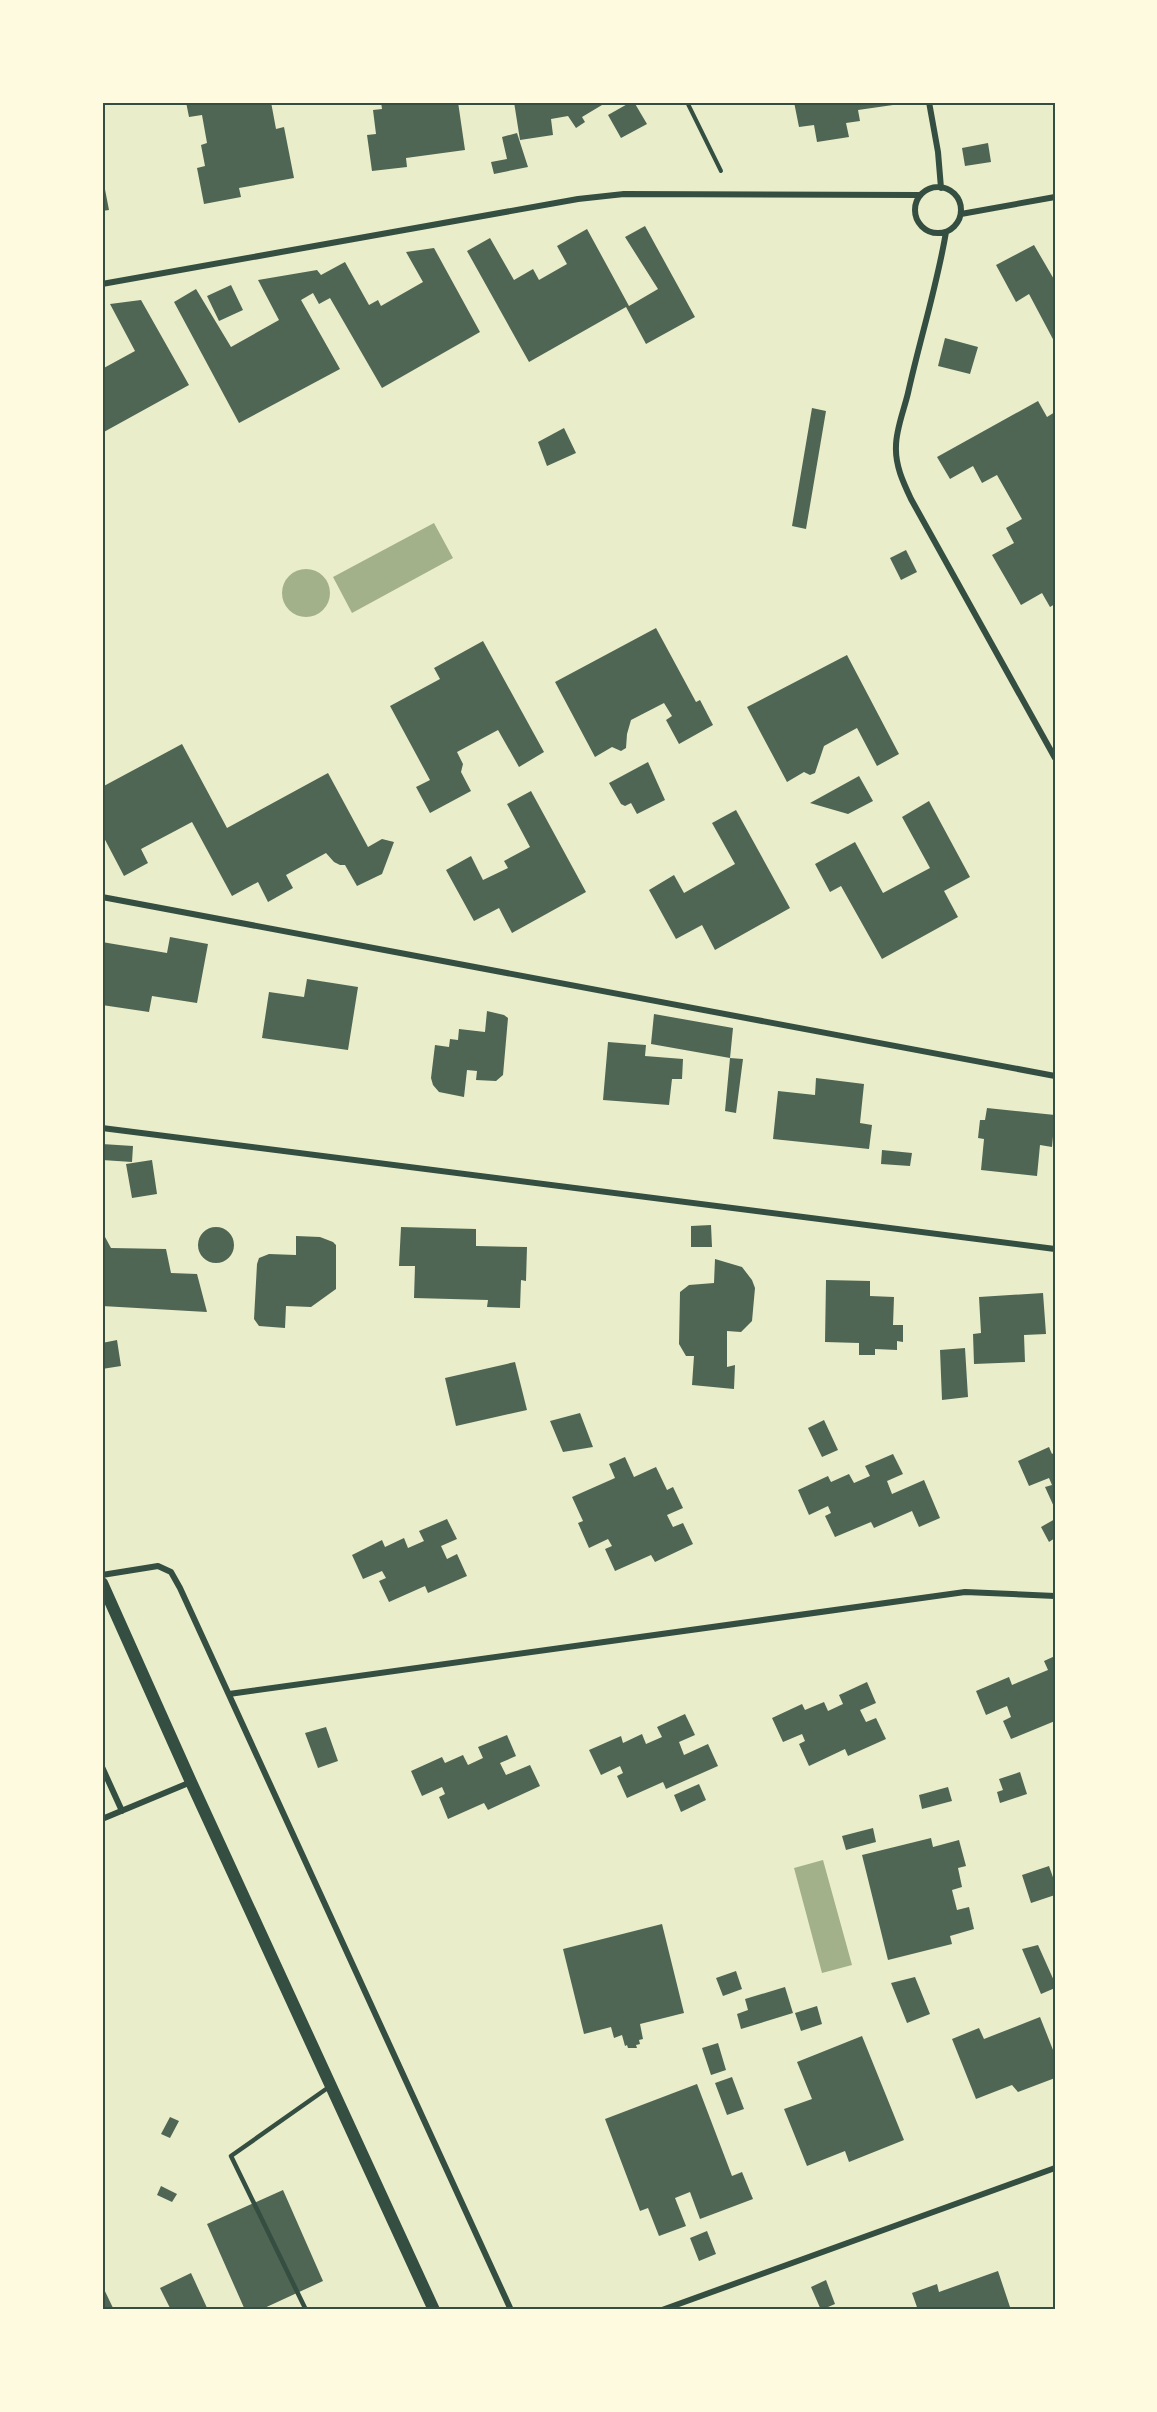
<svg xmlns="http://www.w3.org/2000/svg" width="1157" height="2412" font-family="'DM Sans',sans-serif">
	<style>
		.water { fill: #a3b18a }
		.building { fill: #4f6655 }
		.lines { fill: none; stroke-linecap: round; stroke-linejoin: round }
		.path { stroke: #344e41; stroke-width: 4 }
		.service { stroke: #344e41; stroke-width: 4.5 }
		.minor { stroke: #344e41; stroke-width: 6 }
		.secondary { stroke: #344e41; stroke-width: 12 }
		.neatline { fill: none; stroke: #344e41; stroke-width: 2 }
	</style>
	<rect width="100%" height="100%" fill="#e9edc9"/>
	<path class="water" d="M434 523 453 558 352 613 333 577Z
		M282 593a24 24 0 1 1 48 0a24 24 0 1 1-48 0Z
		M823 1860 852 1965 822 1973 794 1868Z"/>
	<path class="building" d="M186 102H271L276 129 284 127 294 178 239 188 241 197 204 204 197 168 205 166 201 145 207 143 202 115 189 117Z
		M381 102H458L465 150 406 158 407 167 372 171 367 135 376 134 373 110 382 109Z
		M514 102H607L582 117 585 122 576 128 568 116 551 119 553 135 520 140Z
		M631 102H634L647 124 621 138 608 115Z
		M794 102H893V105L858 110 860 121 846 123 849 137 817 142 814 125 799 127Z
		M517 133 528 167 494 174 491 162 507 159 502 137Z
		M988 143 991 162 965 166 962 148Z
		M102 174 109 210 102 211Z
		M645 226 695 317 646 344 626 307 529 362 467 251 490 238 514 280 533 269 539 280 567 264 557 246 587 229 629 306 658 289 625 237Z
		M1034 245 1055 281V343L1029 294 1016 302 996 265Z
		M434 248 480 332 382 388 330 298 319 304 313 293 301 300 340 369 239 423 174 302 196 289 231 347 279 320 258 280 317 270 321 275 345 262 369 305 378 300 381 306 423 282 406 252Z
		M231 285 243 310 219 321 207 296Z
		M141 300 189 385 102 433V369L135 351 110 304Z
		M945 338 978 347 970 374 938 366Z
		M1038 401 1047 417 1055 412V604L1050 607 1042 593 1021 605 992 555 1014 543 1006 528 1022 519 997 475 982 483 973 466 950 479 937 457Z
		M812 408 826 411 806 529 792 526Z
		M564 428 576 453 547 466 538 442Z
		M906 550 917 572 901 580 890 558Z
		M656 628 696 702 700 700 713 725 679 744 666 720 672 716 664 703 631 720 627 734 626 748 621 751 612 747 595 757 555 682Z
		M483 641 544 752 519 767 498 730 457 752 463 764 461 772 471 791 430 813 416 787 430 780 390 706 440 679 434 668Z
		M847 655 899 754 877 766 857 728 824 746 815 773 810 775 804 772 787 782 747 707Z
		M182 744 227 828 328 773 368 847 382 839 394 842 382 874 357 886 345 865H340L334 862 326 853 286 875 293 888 268 902 258 882 232 896 192 822 141 849 148 863 124 876 102 834V787Z
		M648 762 665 800 637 814 631 803 625 806 621 804 609 783Z
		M859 776 873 801 848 814 810 803Z
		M531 791 586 892 512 933 499 908 474 921 446 870 471 856 483 880 508 868 504 861 530 847 507 804Z
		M929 801 970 877 944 891 958 917 882 959 841 886 830 892 815 864 855 842 883 893 930 868 902 817Z
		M736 810 790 908 715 950 702 925 676 939 649 890 674 875 684 893 735 864 712 823Z
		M170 937 208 944 197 1003 152 996 149 1012 102 1005V942L167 953Z
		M307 979 358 987 348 1050 262 1038 269 992 304 997Z
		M487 1011 504 1015 508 1018 503 1075 496 1081 476 1080 477 1071 467 1070 464 1097 439 1092 433 1085 431 1078 435 1045 449 1047 450 1039 458 1040 459 1029 485 1032Z
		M654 1014 733 1028 730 1058 743 1059 736 1113 725 1111 730 1058 651 1044Z
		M608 1042 646 1045 645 1056 683 1059 682 1079H672L669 1105 603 1100Z
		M816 1078 864 1084 860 1123 872 1125 869 1149 773 1139 778 1091 815 1095Z
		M987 1108 1055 1115 1052 1147 1040 1145 1037 1176 981 1170 984 1139 978 1138 980 1120H985Z
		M102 1144 133 1146 132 1162 102 1160Z
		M882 1150 912 1153 910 1166 881 1164Z
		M152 1160 157 1194 132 1198 126 1164Z
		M711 1225 712 1247H691V1226Z
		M198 1245a18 18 0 1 1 36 0a18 18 0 1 1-36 0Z
		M401 1227 476 1229V1246L527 1247 526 1281 521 1280 520 1308 487 1307 488 1300 414 1298 415 1266H399Z
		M296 1236 320 1237 333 1242 336 1245V1289L311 1307 286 1306 285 1328 259 1326 254 1319 257 1264 259 1258 269 1254 296 1255Z
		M102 1237H105L111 1248 166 1249 171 1273 197 1274 207 1312 102 1306Z
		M715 1259 742 1267 752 1280 755 1288 752 1321 741 1332 727 1331V1367L735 1365 734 1389 692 1385 694 1356H686L679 1344 680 1292 689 1285 714 1283Z
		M826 1280 870 1281V1296L894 1297 893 1325H903V1342L897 1341V1350L875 1349V1355H859V1343L825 1342Z
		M1043 1293 1046 1334 1024 1335 1025 1362 974 1364 973 1334 981 1333 979 1297Z
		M117 1340 121 1366 102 1369V1343Z
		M965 1348 968 1397 942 1400 940 1350Z
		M515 1362 527 1410 456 1426 445 1378Z
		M580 1413 593 1447 563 1452 550 1421Z
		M824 1420 838 1450 822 1457 808 1428Z
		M1049 1447 1052 1454 1055 1452V1509L1045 1487 1052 1485 1049 1478 1029 1486 1018 1461Z
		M893 1454 903 1474 887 1481 892 1494 924 1480 940 1518 919 1527 912 1511 874 1528 871 1522 835 1537 825 1516 831 1513 828 1506 809 1515 798 1490 828 1476 831 1482 849 1474 854 1483 870 1476 865 1466Z
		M625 1457 634 1477 656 1467 667 1490 673 1487 683 1508 667 1515 673 1527 683 1523 693 1544 655 1562 651 1555 615 1571 605 1549 612 1546 608 1539 589 1548 578 1523 583 1521 572 1497 615 1478 609 1464Z
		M447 1519 457 1539 441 1546 447 1559 457 1554 467 1576 428 1593 425 1586 389 1602 379 1581 386 1578 382 1571 363 1579 352 1555 382 1540 385 1547 404 1538 408 1548 424 1541 419 1531Z
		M1055 1519V1538L1049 1542 1041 1527Z
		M1055 1656V1721L1011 1739 1003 1721 1011 1717 1007 1706 986 1715 976 1691 1009 1677 1012 1685 1048 1670 1044 1661Z
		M867 1682 876 1703 860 1710 866 1722 876 1718 886 1739 848 1756 845 1749 809 1766 799 1744 805 1741 802 1734 783 1742 772 1718 802 1704 805 1710 824 1702 828 1711 843 1704 839 1695Z
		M685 1714 695 1735 679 1742 684 1755 708 1744 718 1766 666 1789 663 1782 627 1798 617 1776 623 1773 620 1766 601 1775 589 1750 621 1736 623 1743 642 1734 646 1744 662 1737 657 1727Z
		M326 1727 338 1761 318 1768 305 1733Z
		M507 1735 516 1756 500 1763 506 1775 530 1765 540 1786 488 1810 484 1803 448 1819 439 1797 445 1794 442 1787 422 1796 411 1771 442 1757 445 1763 463 1755 468 1765 483 1758 478 1747Z
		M1020 1772 1027 1794 1000 1803 997 1792 1003 1790 999 1779Z
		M699 1784 706 1800 681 1812 674 1795Z
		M948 1787 952 1801 922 1809 919 1795Z
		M873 1828 876 1842 846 1850 842 1836Z
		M931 1838 933 1847 959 1840 966 1866 958 1868 962 1887 952 1890 957 1910 969 1907 974 1929 950 1936 952 1944 888 1960 862 1855Z
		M1049 1866 1055 1883V1895L1031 1903 1022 1875Z
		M662 1924 684 2013 640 2024 643 2039 639 2040 640 2044 636 2045 637 2048H628L627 2045 625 2046 622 2035 614 2038 611 2027 584 2034 563 1949Z
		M1038 1945 1055 1983V1988L1041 1994 1022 1949Z
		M736 1971 742 1989 723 1996 716 1978Z
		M915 1977 930 2014 907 2023 891 1983Z
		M785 1987 793 2013 741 2029 737 2014 748 2010 745 1999Z
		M817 2006 822 2024 801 2031 795 2013Z
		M1040 2017 1055 2055V2078L1018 2092 1012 2085 976 2099 952 2039 979 2028 984 2039Z
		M862 2036 904 2140 849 2162 845 2151 807 2166 784 2109 812 2099 797 2062Z
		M718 2043 726 2070 711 2075 702 2048Z
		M732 2077 744 2109 727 2115 715 2083Z
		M697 2084 732 2176 742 2172 753 2199 700 2219 690 2192 675 2198 686 2226 659 2236 648 2208 640 2211 605 2119Z
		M170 2117 179 2121 170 2138 161 2134Z
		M161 2186 177 2194 172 2202 157 2195Z
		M283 2190 323 2281 260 2310H245L207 2224Z
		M707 2231 716 2254 699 2261 690 2238Z
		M998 2271 1011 2310H918L912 2293 937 2284 939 2292Z
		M191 2273 208 2310H171L160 2288Z
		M826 2280 835 2304 821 2310 811 2287Z
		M102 2285 114 2310H102Z"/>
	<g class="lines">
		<path class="path" d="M687 102 721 171"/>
		<path class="service" d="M306 2310 231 2156 329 2087"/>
		<path class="minor" d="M929 102 938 152 941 188
			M915 210a23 23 0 1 1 46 0a23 23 0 1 1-46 0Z
			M961 214 1055 197
			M946 232C937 286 920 339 908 393 904 410 896 429 896 446 895 465 903 482 911 499L1055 758
			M102 284 578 199 624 194 920 195
			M102 897 1055 1076
			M102 1128 1055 1249
			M102 1575 158 1566 171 1572 180 1588 511 2310
			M229 1694 965 1592 1055 1596
			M102 1767 122 1811
			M102 1819 191 1782
			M662 2310 1055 2168"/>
		<path class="secondary" d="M102 1583 191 1782 434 2310"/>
	</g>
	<rect width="1157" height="2412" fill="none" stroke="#fefae0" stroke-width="207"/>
	<rect x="104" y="104" width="950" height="2204" class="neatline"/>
</svg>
